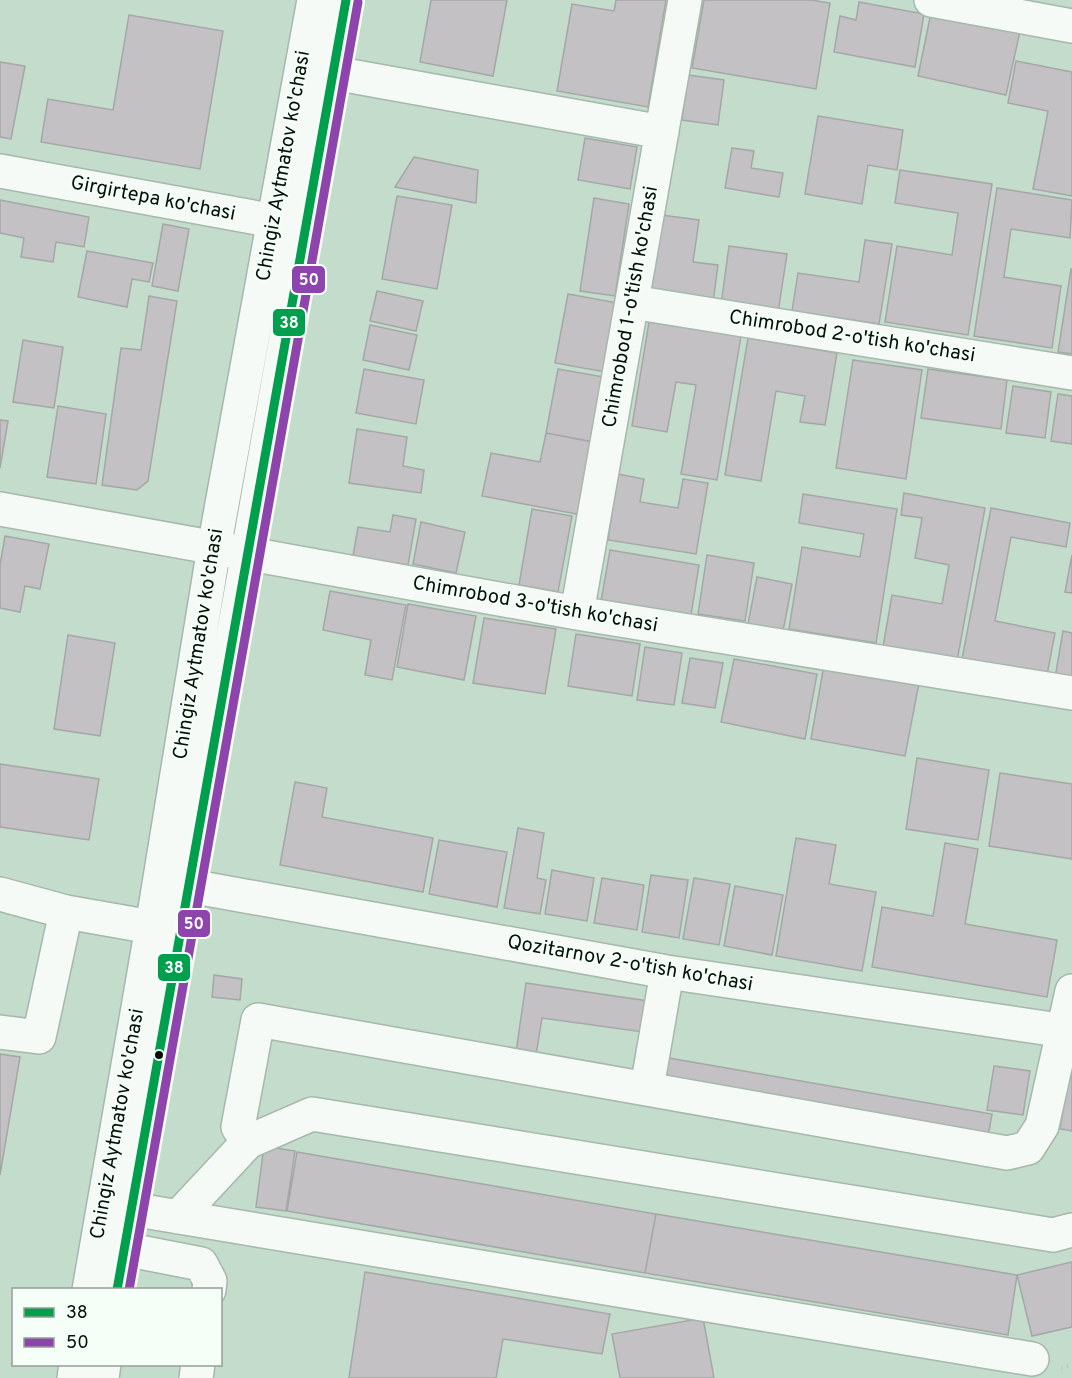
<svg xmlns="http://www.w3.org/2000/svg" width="1072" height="1378" font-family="Overpass,sans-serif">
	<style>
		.building { fill: #c3c1c4; stroke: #a4a7a6; stroke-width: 1.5 }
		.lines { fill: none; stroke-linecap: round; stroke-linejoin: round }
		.minor-casing { stroke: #a5b8ac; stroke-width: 36 }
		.major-casing { stroke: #a5b8ac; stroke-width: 36 }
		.path { stroke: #c3c9c5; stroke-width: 4; stroke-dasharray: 1.5 4.5; stroke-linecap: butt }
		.minor { stroke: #f6faf7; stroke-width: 33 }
		.major { stroke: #f6faf7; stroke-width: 33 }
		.bus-1-casing { stroke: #f5fef7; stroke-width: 14 }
		.bus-2-casing { stroke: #f5fef7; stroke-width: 14 }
		.bus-1 { stroke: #009f4d; stroke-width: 9 }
		.bus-2 { stroke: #8e44ad; stroke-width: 9 }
		.bus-dot { fill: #031107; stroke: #f5fef7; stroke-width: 2 }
		.labels { text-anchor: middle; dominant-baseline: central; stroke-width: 4.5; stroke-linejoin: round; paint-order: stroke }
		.street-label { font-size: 20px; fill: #031107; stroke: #f5fef7 }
		.line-badge { stroke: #f5fef7; stroke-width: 2 }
		.badge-label { font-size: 16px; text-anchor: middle; font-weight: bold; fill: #fff }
	</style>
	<rect width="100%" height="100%" fill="#c4dccc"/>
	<path class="building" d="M431 0H507L493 76 420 62Z
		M616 0H666L648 107 557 91 572 4 614 11Z
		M704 0H811L830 3 816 89 692 68Z
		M859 2 924 14 915 67 834 52 840 16 856 20Z
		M931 13 1020 31 1006 95 918 76Z
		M129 15 223 31 200 169 41 142 48 99 113 110Z
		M1016 61 1072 72V196L1033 189 1048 111 1008 103Z
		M0 62 25 66 11 139 0 137Z
		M688 75 724 80 718 125 682 120Z
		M818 116 903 130 897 170 868 165 862 204 805 194Z
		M585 138 637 147 630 189 578 180Z
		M732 148 754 151 751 168 783 173 779 197 725 188Z
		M414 157 478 170 476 203 395 187Z
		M900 170 992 184 968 335 885 322 897 246 952 255 958 213 895 203Z
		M997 188 1072 200 1070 238 1011 229 1004 277 1061 286 1052 348 974 336Z
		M397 196 452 205 437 289 382 279Z
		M594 198 629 204 615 296 580 291Z
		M0 200 89 217 84 247 56 242 53 262 21 257 24 238 0 233Z
		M661 215 699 220 693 262 718 265 713 303 650 295Z
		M163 224 189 229 178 291 152 286Z
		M865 240 892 244 879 324 792 311 798 273 859 282Z
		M729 246 787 254 778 313 721 305Z
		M87 251 153 263 149 282 132 279 127 307 78 297Z
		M1071 269H1072V354L1058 352Z
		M377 291 423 301 416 331 370 321Z
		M568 294 618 303 605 372 555 363Z
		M149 296 177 301 148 481 137 490 102 485 121 348 141 350Z
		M649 322 741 336 717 480 681 474 696 385 676 382 667 432 632 426Z
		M370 325 417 335 409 370 363 360Z
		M748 338 837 353 825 425 800 422 805 396 776 391 761 481 725 475Z
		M23 340 63 347 54 408 13 402Z
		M853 360 922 370 906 479 836 468Z
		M364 369 424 380 416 424 356 413Z
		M558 369 604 377 593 442 546 433Z
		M928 369 1007 380 1001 429 921 418Z
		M1013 386 1051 392 1045 438 1006 433Z
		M1058 394 1072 396V444L1051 441Z
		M58 406 106 414 96 484 47 477Z
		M0 420 8 421 0 468Z
		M357 429 407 437 403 466 424 470 421 493 349 483Z
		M546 433 595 442 582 515 482 496 491 453 540 462Z
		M618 474 644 479 640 502 678 508 683 479 708 483 696 554 608 540Z
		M904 493 985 508 957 661 883 647 892 595 942 604 949 565 915 558 922 518 901 515Z
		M803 494 897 509 876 643 789 629 802 547 860 557 864 534 799 523Z
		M991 508 1070 523 1066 547 1011 537 995 621 1055 633 1047 675 962 659Z
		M532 509 572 516 558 592 519 585Z
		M393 515 416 519 408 565 353 556 358 527 390 532Z
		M421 522 465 532 456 573 413 564Z
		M5 536 49 544 40 589 25 586 20 612 0 608V565Z
		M610 550 699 565 691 615 601 601Z
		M707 555 754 563 745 621 698 614Z
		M1072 555V593L1065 592Z
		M757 577 792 584 783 631 748 624Z
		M330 591 406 605 392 680 365 675 371 640 323 630Z
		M408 604 476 616 464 680 397 667Z
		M484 618 556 629 545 694 473 683Z
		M1063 631 1072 633V681L1055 678Z
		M576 634 640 644 632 696 568 686Z
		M68 635 115 643 100 736 54 729Z
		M645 647 682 653 674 705 637 700Z
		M690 658 723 663 715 708 682 703Z
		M734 659 817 674 805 739 721 722Z
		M824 665 919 683 905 756 811 739Z
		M917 758 989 770 978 840 906 829Z
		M0 764 99 779 89 840 0 827Z
		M1000 773 1072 784V859L989 846Z
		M295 782 327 788 322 817 433 838 423 892 280 865Z
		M518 828 544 833 537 878 546 880 540 914 504 908Z
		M796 838 836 845 829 884 876 892 862 971 776 956Z
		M439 840 507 852 497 907 429 894Z
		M945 843 978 849 965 924 1057 940 1047 997 872 967 882 907 933 916Z
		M552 870 594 878 587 921 545 914Z
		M651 875 688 880 679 938 642 932Z
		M602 878 644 885 637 930 594 923Z
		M694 878 730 884 719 945 683 939Z
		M735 886 783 895 772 955 724 946Z
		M214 975 242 979 240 1000 212 997Z
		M526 983 648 1001 643 1032 542 1018 536 1055 516 1052Z
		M0 1054 20 1057 0 1175Z
		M663 1057 992 1114 988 1137 659 1079Z
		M994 1066 1030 1071 1023 1115 987 1110Z
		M1069 1073 1072 1074V1131L1060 1129Z
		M264 1146 295 1151 286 1211 256 1207Z
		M297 1152 656 1214 645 1273 287 1211Z
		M656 1214 1017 1275 1008 1335 645 1273Z
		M1072 1262V1327L1032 1336 1017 1275Z
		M365 1272 610 1314 602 1354 503 1339 496 1378H349Z
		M703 1318 714 1378H620L612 1334Z"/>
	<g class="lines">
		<defs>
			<path id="minor" d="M931 0 1072 26
				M306 68 662 132
				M0 171 302 226
				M632 302 1072 373
				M0 509 577 613 1072 693
				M577 613 685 0
				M162 881 667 972 1072 1032
				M0 894 66 912 180 932
				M0 1032 39 1037 66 912
				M647 1088 667 972
				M248 1142 238 1127 258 1020 1007 1153 1028 1148 1042 1126 1072 991
				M131 1209 1032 1359
				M178 1217 248 1142 312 1114 1053 1235 1072 1230
				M124 1249 201 1264 210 1281 209 1290
				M196 1378 198 1364"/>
			<path id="major" d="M89 1290 152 927 214 548 314 0
				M117 1290 346 0
				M74 1378 76 1364
				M102 1378 104 1364"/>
		</defs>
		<use href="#minor" class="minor-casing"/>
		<use href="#major" class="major-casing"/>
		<path class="path" d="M1061 1368 1072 1365"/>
		<use href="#minor" class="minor"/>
		<use href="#major" class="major"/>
		<defs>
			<path id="bus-1" d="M117 1290 346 0"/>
			<path id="bus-2" d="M129 1290 358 2"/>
		</defs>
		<use href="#bus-1" class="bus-1-casing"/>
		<use href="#bus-2" class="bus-2-casing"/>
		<use href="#bus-1" class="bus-1"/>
		<use href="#bus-2" class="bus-2"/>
	</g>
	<circle class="bus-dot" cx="159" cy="1055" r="5"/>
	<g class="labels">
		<g class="street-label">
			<text transform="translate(284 166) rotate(-80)">Chingiz Aytmatov ko'chasi</text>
			<text transform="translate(153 199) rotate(11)">Girgirtepa ko'chasi</text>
			<text transform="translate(631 307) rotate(-80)">Chimrobod 1-o'tish ko'chasi</text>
			<text transform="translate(852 337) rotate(9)">Chimrobod 2-o'tish ko'chasi</text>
			<text transform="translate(535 605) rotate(10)">Chimrobod 3-o'tish ko'chasi</text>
			<text transform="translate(199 644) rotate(-81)">Chingiz Aytmatov ko'chasi</text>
			<text transform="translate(630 964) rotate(10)">Qozitarnov 2-o'tish ko'chasi</text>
			<text transform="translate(118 1124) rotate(-80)">Chingiz Aytmatov ko'chasi</text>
		</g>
	</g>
	<g class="line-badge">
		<rect x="291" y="265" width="35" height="29" rx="6" fill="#8e44ad"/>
		<rect x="272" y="308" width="34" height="29" rx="6" fill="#009f4d"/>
		<rect x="177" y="909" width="34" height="29" rx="6" fill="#8e44ad"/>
		<rect x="157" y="953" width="34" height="29" rx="6" fill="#009f4d"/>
	</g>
	<g class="badge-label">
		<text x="309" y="285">50</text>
		<text x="289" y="328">38</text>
		<text x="194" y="929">50</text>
		<text x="174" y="973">38</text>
	</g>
	<rect x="12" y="1288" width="210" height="78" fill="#f5fef7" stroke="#949f97" stroke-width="1.5"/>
	<rect x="24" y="1308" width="30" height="9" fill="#009f4d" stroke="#949f97" stroke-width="1.5"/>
	<text x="66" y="1318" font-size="18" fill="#031107">38</text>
	<rect x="24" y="1338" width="30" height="9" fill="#8e44ad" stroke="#949f97" stroke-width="1.5"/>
	<text x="66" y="1348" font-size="18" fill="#031107">50</text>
</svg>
